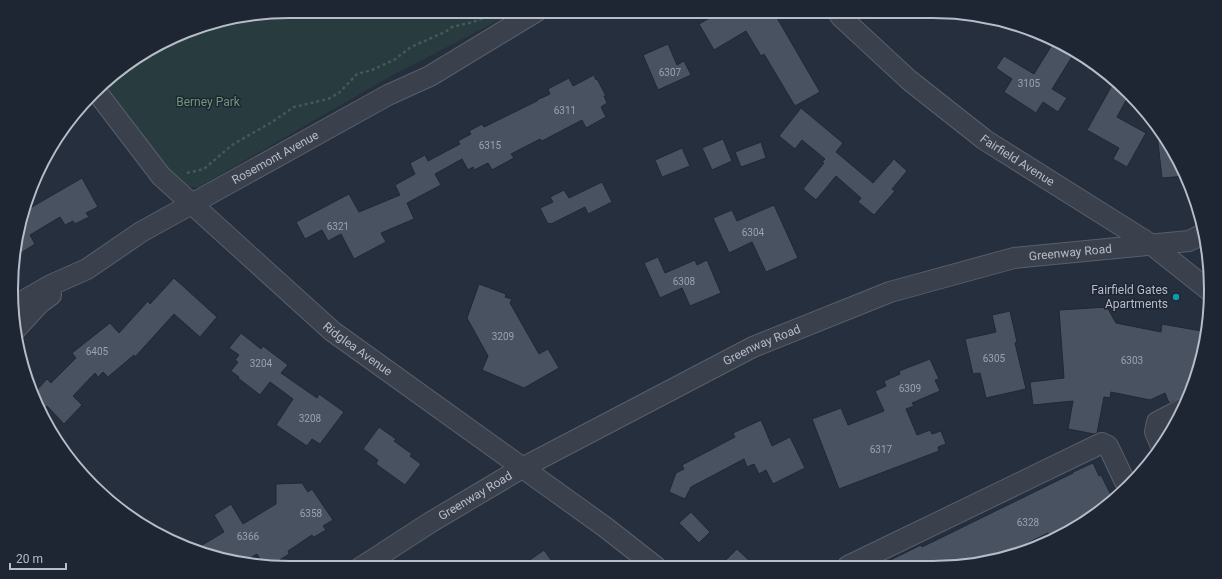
<svg xmlns="http://www.w3.org/2000/svg" width="1222" height="579" font-family="Roboto,sans-serif">
	<style>
		.green { fill: #283b3e }
		.building { fill: #485261; stroke: #212835 }
		.lines { fill: none; stroke-linecap: round; stroke-linejoin: round }
		.minor-casing { stroke: #585f6b; stroke-width: 22 }
		.path { stroke: #46585b; stroke-width: 2.5; stroke-dasharray: 3 3; stroke-linecap: butt }
		.minor { stroke: #3a414d; stroke-width: 20 }
		.culture-dot { fill: #0f9aa8; stroke: #1f2633; stroke-width: 1.5 }
		.labels { text-anchor: middle; dominant-baseline: central; stroke-width: 3; stroke-linejoin: round; paint-order: stroke }
		.number-label { font-size: 10px; fill: #9aa2ae }
		.park-label { font-size: 12px; fill: #6f987a; stroke: #1f2633 }
		.street-label { font-size: 12px; fill: #b6bcc8; stroke: #1f2633 }
		.poi-label { font-size: 12px; fill: #b6bcc8; stroke: #1f2633; text-anchor: end }
		.rim { fill: none; stroke: #b6bcc8; stroke-width: 2 }
	</style>
	<rect width="100%" height="100%" fill="#262f3d"/>
	<path class="green" d="M290 11H517L391 76 199 187H187L173 176 99 88 120 69 200 26Z"/>
	<path class="building" d="M722 11H773L820 92 795 106 764 54 761 56 746 31 714 50 699 24Z
		M1055 40 1075 52 1052 89 1067 98 1058 112 1043 102 1036 113 1004 92 1012 79 996 68 1004 56 1034 74Z
		M668 44 677 65 684 61 691 75 658 90 643 55Z
		M594 75 596 80 597 79 606 96H604L607 103 601 107 606 117 586 128 582 120 542 141 540 139 511 154 514 158 492 170 488 163 474 170 473 167 468 170 462 159 435 174 441 185 407 203 414 219 381 233 386 242 354 259 341 234 328 241 322 230 305 239 296 222 349 194 359 212 400 195 395 185 415 174 410 163 425 155 428 161 460 144 458 141 471 134 469 131 482 124 484 127 537 101V100L550 94 548 89 569 78 573 86Z
		M1115 80 1130 93 1117 117 1146 133 1127 167 1113 159 1119 148 1087 130Z
		M801 108 843 143 836 152 873 183 894 159 907 171 892 189 895 191 874 215 858 202 861 198 836 176 816 200 803 189 824 163 822 162 825 159 802 140 795 149 779 136Z
		M1156 125 1164 135 1186 176 1162 178Z
		M723 139 732 161 712 170 702 148Z
		M761 142 766 158 741 167 735 152Z
		M682 148 690 166 662 177 655 160Z
		M82 178 98 207 86 213 89 217 75 224 73 221 65 225 60 217 30 235 35 244 16 256V235L25 211Z
		M602 182 612 202 588 214 585 207 551 224 550 223 548 224 540 208 553 202 550 197 564 190 569 198Z
		M774 205 798 258 766 272 752 242 729 253 713 218 732 210 737 221Z
		M658 257 665 273 695 260 697 265 707 260 721 293 690 306 682 288 660 298 644 263Z
		M174 278 217 317 200 337 174 314 135 357 134 355 108 377 103 372 98 377 95 373 73 396 82 405 64 424 47 406 44 409 36 400 34 393 47 379 51 383 76 358 72 353 110 323 119 333 148 301 150 304Z
		M479 284 506 294 505 297 512 299 510 303 539 354 548 349 559 368 524 388 482 370 488 356 467 318Z
		M1107 307 1116 323 1161 332 1162 324 1207 332 1206 344 1190 396 1188 399 1182 398 1169 403 1165 393 1150 400 1111 392 1110 398 1104 397 1097 433 1094 434 1068 429 1073 401 1033 405 1030 382 1064 378 1059 310Z
		M1010 311 1017 342 1015 343 1026 389 986 398 980 373 973 374 965 339 996 332 992 315Z
		M241 333 261 349 263 346 288 365 281 373 317 398 319 394 344 412 320 444 312 439 307 446 276 425 293 399 270 382 260 395 238 378 239 377 231 371 238 362 235 360 239 355 229 348Z
		M930 359 939 379 935 380 940 391 912 403 914 406 906 409 917 435 930 430 932 434 941 431 946 444 938 447 939 451 839 489 812 419 841 408 848 425 884 411 875 391 886 386 884 381 900 374 899 371Z
		M761 420 772 446 790 437 805 468 773 484 766 470 759 474 754 464 747 467 744 459 691 487 685 499 669 492 676 473 684 469 682 465 735 437 733 433Z
		M379 427 396 439 394 441 412 454 410 456 421 464 405 485 376 464 378 460 363 449Z
		M1093 463 1099 476 1101 475 1113 499 1102 510 1051 540 1048 533 995 559 969 566H878L921 545 922 547 1073 473V472Z
		M302 483 308 492 312 489 333 520 323 526 326 530 314 537 312 535 288 551 289 554 270 566 264 565 257 554 241 563H235L194 550 224 532 214 515 231 504 243 524 276 504V484Z
		M691 512 710 532 699 543 679 523Z
		M737 549 755 566H720Z
		M544 550 556 567H520Z"/>
	<g class="lines">
		<defs>
			<g id="minor">
				<path id="s1" d="M837 11 841 17 909 80 985 140 1152 245 1211 292"/>
				<path id="s2" d="M96 91 161 176 332 331 605 527 656 567"/>
				<path id="s3" d="M14 306 51 285 87 269 141 232 388 95 430 76 537 11"/>
				<path d="M15 330 40 303 51 295"/>
				<path d="M1161 446 1155 432 1157 422 1182 409"/>
				<path d="M848 566 1102 443 1108 446 1127 486"/>
				<path id="s4" d="M360 568 431 522 522 468 753 347 890 292 1014 258 1189 241 1205 233"/>
			</g>
		</defs>
		<use href="#minor" class="minor-casing"/>
		<path class="path" d="M478 11 481 20
			M187 173 204 169 232 145 272 122 294 107 328 99 339 93 357 74 372 70 394 60 411 47 445 32 452 27 473 22 493 14"/>
		<use href="#minor" class="minor"/>
	</g>
	<circle class="culture-dot" cx="1176" cy="297" r="4"/>
	<g class="labels">
		<g class="number-label">
			<text x="670" y="72">6307</text>
			<text x="1029" y="83">3105</text>
			<text x="565" y="110">6311</text>
			<text x="490" y="145">6315</text>
			<text x="338" y="226">6321</text>
			<text x="753" y="232">6304</text>
			<text x="684" y="281">6308</text>
			<text x="503" y="336">3209</text>
			<text x="97" y="351">6405</text>
			<text x="994" y="358">6305</text>
			<text x="1132" y="360">6303</text>
			<text x="261" y="363">3204</text>
			<text x="910" y="388">6309</text>
			<text x="310" y="418">3208</text>
			<text x="881" y="449">6317</text>
			<text x="311" y="513">6358</text>
			<text x="1028" y="522">6328</text>
			<text x="248" y="536">6366</text>
		</g>
		<g class="park-label">
			<text x="208" y="102">Berney Park</text>
		</g>
		<g class="street-label">
			<text stroke="none"><textPath href="#s3" startOffset="301">Rosemont Avenue</textPath></text>
			<text stroke="none"><textPath href="#s1" startOffset="235">Fairfield Avenue</textPath></text>
			<text stroke="none"><textPath href="#s4" startOffset="784">Greenway Road</textPath></text>
			<text stroke="none"><textPath href="#s4" startOffset="460">Greenway Road</textPath></text>
			<text stroke="none"><textPath href="#s2" startOffset="369">Ridglea Avenue</textPath></text>
			<text stroke="none"><textPath href="#s4" startOffset="136">Greenway Road</textPath></text>
		</g>
		<g class="poi-label">
			<text x="1168" y="290">Fairfield Gates<tspan x="1168" dy="14">Apartments</tspan></text>
		</g>
	</g>
	<path d="M0 0H1222V579H0ZM289 18H933A271 271 0 0 1 1204 289V290A271 271 0 0 1 933 561H289A271 271 0 0 1 18 290V289A271 271 0 0 1 289 18Z" fill="#1f2633" fill-rule="evenodd"/>
	<path class="rim" d="M289 18H933A271 271 0 0 1 1204 289V290A271 271 0 0 1 933 561H289A271 271 0 0 1 18 290V289A271 271 0 0 1 289 18Z"/>
	<path d="M10 563v6h56v-6" fill="none" stroke="#b6bcc8" stroke-width="2"/>
	<text x="16" y="563" font-size="12" fill="#b6bcc8" stroke="#1f2633" stroke-width="3" paint-order="stroke">20 m</text>
</svg>
